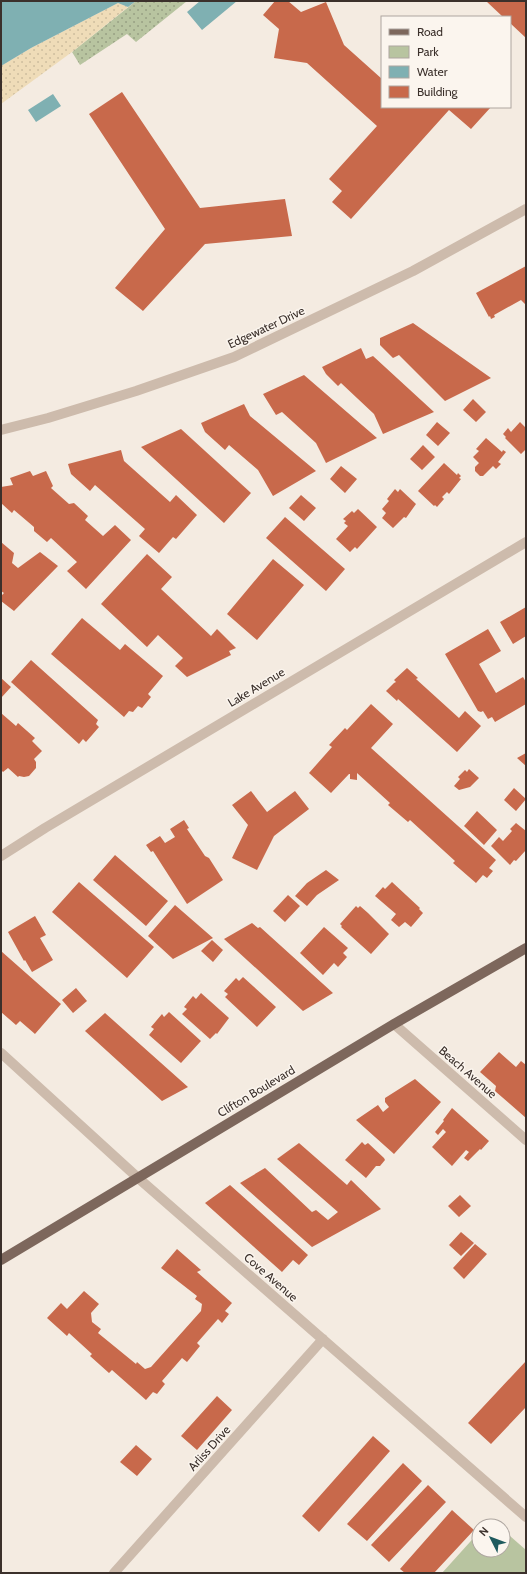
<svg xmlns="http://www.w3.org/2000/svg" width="527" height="1574" font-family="Cabin,sans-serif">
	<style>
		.grass { fill: url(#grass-dots) }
		.sand { fill: url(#sand-dots) }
		.park { fill: #b8c4a0 }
		.water { fill: #7fb0b2 }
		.building { fill: #c8694b }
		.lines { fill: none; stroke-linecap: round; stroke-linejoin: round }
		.minor { stroke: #cdbbac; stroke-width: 10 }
		.tertiary { stroke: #cdbbac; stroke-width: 10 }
		.primary { stroke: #7d675c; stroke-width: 10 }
		.labels { text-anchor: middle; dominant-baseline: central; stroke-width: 3; stroke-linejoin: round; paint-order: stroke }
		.street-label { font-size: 12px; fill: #3b302b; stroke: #fbf5ee }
	</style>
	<defs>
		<pattern id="grass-dots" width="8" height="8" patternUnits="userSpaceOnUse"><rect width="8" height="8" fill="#b8c4a0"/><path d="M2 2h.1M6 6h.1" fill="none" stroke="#97a083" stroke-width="1.8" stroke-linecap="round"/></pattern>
		<pattern id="sand-dots" width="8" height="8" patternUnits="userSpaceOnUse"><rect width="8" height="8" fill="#efdcb8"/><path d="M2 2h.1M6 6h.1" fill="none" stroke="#cebd9e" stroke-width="1.8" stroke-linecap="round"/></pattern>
	</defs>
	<rect width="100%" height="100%" fill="#f4ebe1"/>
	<path class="grass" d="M136 1H187L136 42 127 34 80 65 72 52Z"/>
	<path class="sand" d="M118 3 128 7 72 52 1 104V66L31 48Z"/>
	<path class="park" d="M503 1530 526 1550V1573H442L479 1532V1550H503Z"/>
	<path class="water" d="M1 1H136L128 7 118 3 31 48 1 66Z
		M200 1H237L202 30 187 12Z
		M53 94 61 106 36 122 28 110Z"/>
	<path class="building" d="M275 1H288L301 12 326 2 344 45 382 79V107H491L471 129 449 110 351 219 332 202 342 191 329 179 377 126 307 63 274 58 279 29 263 15Z
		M486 1H526V38L510 23V17H503Z
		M122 92 200 208 285 199 292 236 205 244 143 311 115 288 165 229 89 114Z
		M526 266V305L521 300 494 315 495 317 491 319 490 316 489 317 476 293Z
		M413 323 491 378 445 401 399 355 393 358 380 345V338Z
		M361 348 366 359 373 356 434 412 383 434 374 414 341 383 338 386 326 374 322 367Z
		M304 375 377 438 326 463 316 443 282 412 276 415 263 394Z
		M473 399 486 412 476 422 463 410Z
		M244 404 250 416 316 471 273 496 258 470 229 445 225 450 205 432 201 423Z
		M437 422 450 433 438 446 426 435Z
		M520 422 526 428V449L521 454 505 438 506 437 503 434 508 428 511 432Z
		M181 429 251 493 224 523 141 447Z
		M486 438 502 452 503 450 506 452 498 462 501 464 496 469 493 466 483 476H480L475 471V467L479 463 473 457 479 451 476 449Z
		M423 445 435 457 422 470 410 459Z
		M121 450 124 461 170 502 176 495 197 515 176 539 173 537 159 553 139 536 145 529 95 485 90 491 71 474 68 464Z
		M444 463 457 475 458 473 461 476 459 478 461 479 449 494 447 492 442 497 444 499 437 507 435 505 434 506 418 491Z
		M341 466 357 479 345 493 330 479Z
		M30 471 33 476 46 471 53 486 51 488 69 504 74 503 88 516 85 520 103 536 115 525 131 540 86 589 67 571 77 562 51 538 47 542 34 531V527L14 510 12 513 1 503V487L13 485 10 478Z
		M395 489 398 492 400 489 416 504 406 518 404 517 393 528 382 518 386 513 382 509 389 501 387 499Z
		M301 495 316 508 304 521 289 508Z
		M358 509 377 527 357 549 355 547 350 552 336 539 348 526 344 523 346 521 343 519 352 511 354 513Z
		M285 517 345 569 326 591 266 538Z
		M1 542 14 553 12 563 18 568 40 552 58 566 14 611 1 601V596L4 593 1 591Z
		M147 554 172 577 161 589 211 636 217 629 236 648 229 651 231 655 187 677 175 666 183 658 158 635 147 647 101 604Z
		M273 559 304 585 257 640 227 614Z
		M526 607V636L513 644 500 622Z
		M82 618 120 650 125 644 163 676 148 694 151 697 142 708 138 706 133 712 129 711 124 717 51 654Z
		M488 629 501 651 479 664 496 693 523 677 526 682V704L495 722 492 717 488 719 483 711 481 712 478 711 445 654Z
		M31 660 98 720 96 724 99 727 86 742 83 739 79 744 11 682Z
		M407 668 418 678 416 679 459 718 465 711 481 726 457 752 398 699 397 701 386 691 394 683 396 682 394 680Z
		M1 678 11 687 1 698Z
		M371 704 393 724 371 748 496 860 489 868 493 871 487 878 483 875 476 883 453 863 455 861 410 820 408 822 388 805 390 803 357 773V780L350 779V774H349L331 793 309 773 332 747 329 745 345 728 347 730Z
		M1 713 16 726 18 723 35 738 32 741 42 751 34 759 36 762V768L29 776 24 777 19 776 18 777 8 768 3 772 1 770Z
		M526 753V766L517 758Z
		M469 769 479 778 470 787 459 790 454 786 460 779 458 777 465 770 467 772Z
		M514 788 526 799 516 811 504 800Z
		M251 791 267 812 295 791 309 809 274 836 257 870 232 858 248 825 232 805Z
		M477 811 497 830 484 845 464 826Z
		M184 820 189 828 187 829 205 856 209 858 223 880 187 904 153 851 151 852 146 845 160 836 165 843 175 837 170 829Z
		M516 823 526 831V850L516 861 514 860 510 865 491 846 499 837 503 841 512 831 510 829Z
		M115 855 168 901 146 926 93 880Z
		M326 870 339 880 317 895 307 906 295 896 307 883Z
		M79 882 154 947 127 978 52 912Z
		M392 882 420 908 419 909 423 913 411 927 405 922 399 927 391 920 396 914 375 896 383 887 385 889Z
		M288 895 300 906 285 922 273 911Z
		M175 905 213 938 173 959 148 936Z
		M356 906 358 908 360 906 368 913 389 934 371 954 341 927 342 926 340 924Z
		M35 916 46 935 40 938 53 960 32 972 25 960 24 961 8 932Z
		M252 923 258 928 260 927 333 993 303 1011 224 939Z
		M324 927 348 948 343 953 347 957 338 967 334 963 323 975 300 953Z
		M212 940 223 950 213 962 201 951Z
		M1 951 61 1004 35 1034 20 1021 16 1025 1 1012Z
		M243 977 276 1007 257 1027 225 997 228 994 224 991 236 978 239 981Z
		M76 988 87 1001 73 1013 62 1000Z
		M201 993 229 1018 217 1034 216 1033 210 1039 182 1014 187 1009 184 1007 193 996 196 999Z
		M169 1012 201 1041 181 1063 149 1035 154 1029 151 1027 162 1014 164 1017Z
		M105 1013 188 1087 162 1101 85 1031Z
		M499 1052 516 1067 521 1061 526 1065V1118L495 1091 496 1086 480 1072Z
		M415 1079 441 1102 394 1154 356 1120 378 1105 383 1112 389 1107 385 1102V1098Z
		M452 1108 489 1141 481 1150 480 1149 468 1161 464 1158 469 1152 466 1150 452 1166 432 1147 446 1132 443 1129 438 1135 435 1132 444 1121 443 1120Z
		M362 1142 365 1145 368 1143 384 1158 385 1160 380 1166H376L366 1178 345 1160Z
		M299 1143 347 1185 351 1180 381 1209 312 1247 240 1183 265 1168 312 1212 316 1210 328 1220 338 1212 277 1159Z
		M230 1185 308 1255 299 1265 293 1260 282 1272 205 1203Z
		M460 1195 471 1206 459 1217 448 1206Z
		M461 1232 474 1243 461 1256 449 1245Z
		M475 1244 487 1254 464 1279 453 1268Z
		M177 1249 201 1270 197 1272 232 1303 225 1311 229 1314 222 1323 218 1319 197 1343 200 1346 187 1362 182 1358 162 1381 165 1384 157 1394 153 1392 146 1400 112 1370 109 1373 90 1356 92 1354 69 1333 67 1336 47 1318 61 1303 67 1309 84 1291 99 1304 91 1313 92 1322 101 1329 98 1333 136 1364 137 1362 145 1369 151 1367 201 1311 202 1304 195 1299 197 1296 161 1268Z
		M526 1361V1407L491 1444 468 1423Z
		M217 1396 232 1410 197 1450 181 1436Z
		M373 1436 390 1451 319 1532 302 1516Z
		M136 1445 152 1459 137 1476 120 1462Z
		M403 1463 422 1481 367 1541 347 1524Z
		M428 1485 446 1502 389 1562 371 1545Z
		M452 1510 474 1530 434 1573H405L400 1569Z"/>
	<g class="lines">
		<path class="minor" d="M1 430 48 418 136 391 234 357 413 271 526 209
			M394 1024 526 1140
			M1 1053 137 1177 526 1517
			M114 1573 323 1339"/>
		<path class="tertiary" d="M1 856 45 828 526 542"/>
		<path class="primary" d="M1 1260 394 1024 526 948"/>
	</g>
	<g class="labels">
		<g class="street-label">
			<text transform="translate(266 327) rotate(-25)">Edgewater Drive</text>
			<text transform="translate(256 687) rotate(-31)">Lake Avenue</text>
			<text transform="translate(468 1072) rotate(41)">Beach Avenue</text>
			<text transform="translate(256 1091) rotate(-31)">Clifton Boulevard</text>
			<text transform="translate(271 1277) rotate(41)">Cove Avenue</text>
			<text transform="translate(209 1448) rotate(-48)">Arliss Drive</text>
		</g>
	</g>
	<rect width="527" height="1574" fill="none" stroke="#3b302b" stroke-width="4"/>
	<rect x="381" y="16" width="130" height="92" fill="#fbf5ee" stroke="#aea6a0"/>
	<rect x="389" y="29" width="20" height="6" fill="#7d675c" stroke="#aea6a0"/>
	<text x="417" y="36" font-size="12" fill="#3b302b">Road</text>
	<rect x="389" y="46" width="20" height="12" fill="#b8c4a0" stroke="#aea6a0"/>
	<text x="417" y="56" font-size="12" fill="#3b302b">Park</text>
	<rect x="389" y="66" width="20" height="12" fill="#7fb0b2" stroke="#aea6a0"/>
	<text x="417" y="76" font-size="12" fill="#3b302b">Water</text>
	<rect x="389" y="86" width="20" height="12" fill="#c8694b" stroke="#aea6a0"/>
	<text x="417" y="96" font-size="12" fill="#3b302b">Building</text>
	<g transform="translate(491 1538) rotate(312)"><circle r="19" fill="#fbf5ee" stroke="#aea6a0"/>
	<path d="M0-3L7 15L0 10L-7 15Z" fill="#1f5a5e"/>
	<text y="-6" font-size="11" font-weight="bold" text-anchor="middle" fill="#3b302b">N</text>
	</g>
</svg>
